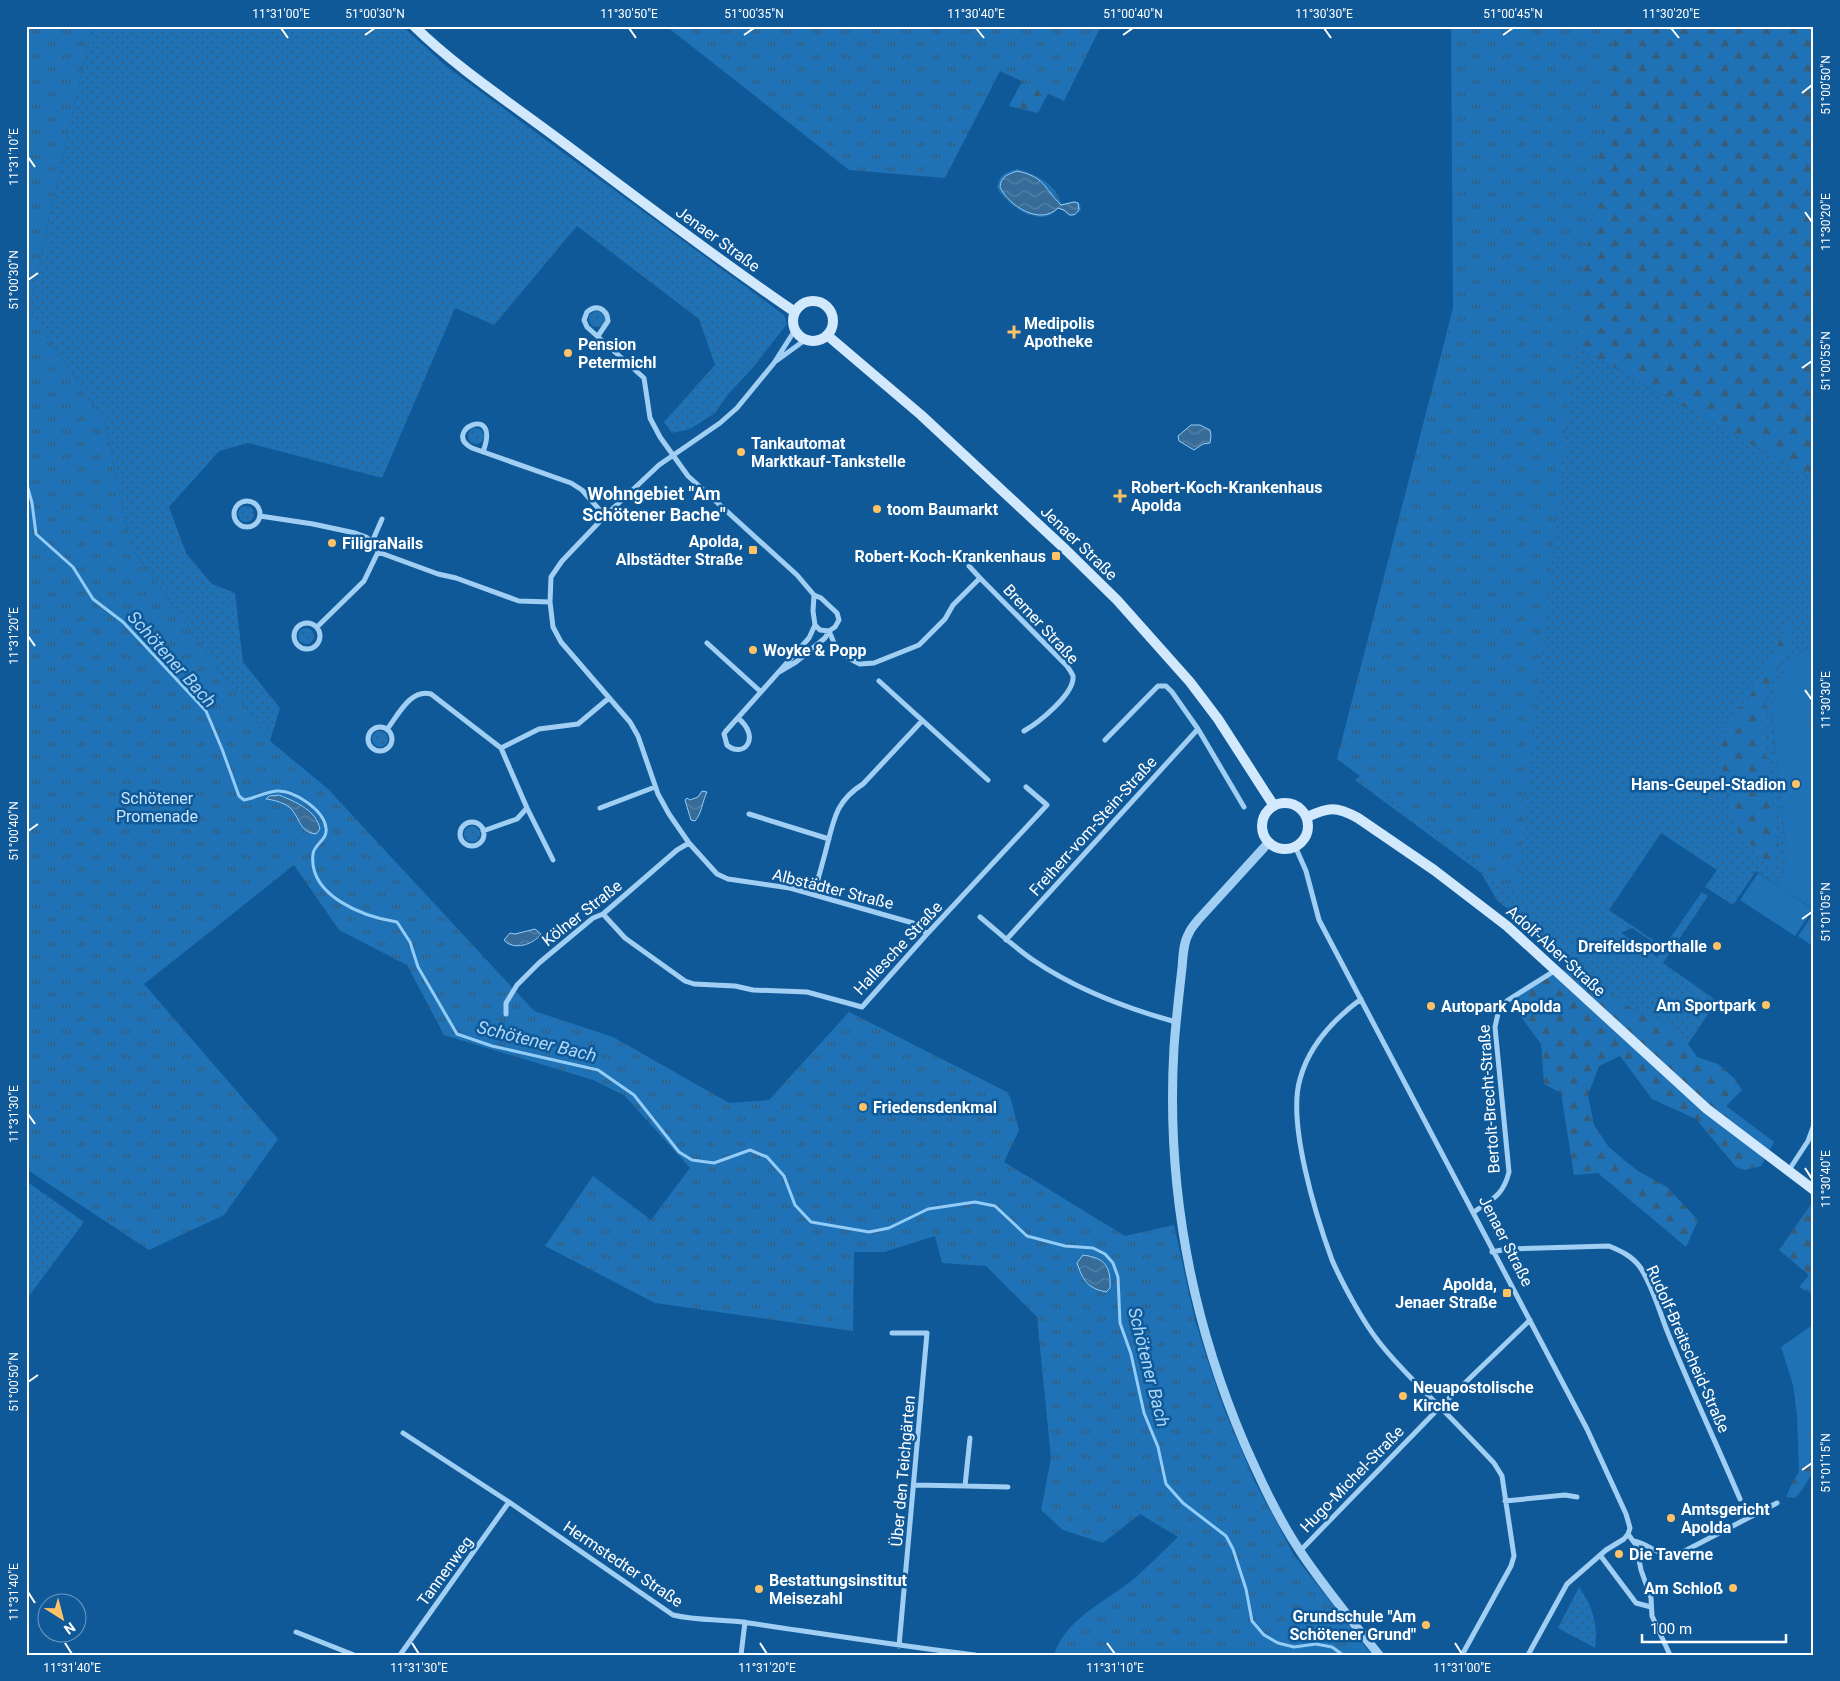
<svg xmlns="http://www.w3.org/2000/svg" width="1840" height="1681" font-family="Roboto,sans-serif">
	<style>
		.grass { fill: url(#grass-dots) }
		.forest { fill: url(#forest-firs) }
		.wetland { fill: url(#wetland-marsh) }
		.park { fill: url(#park-tufts) }
		.garden { fill: #1e72b5 }
		.water { fill: url(#water-waves); stroke: #92ccf8 }
		.lines { fill: none; stroke-linecap: round; stroke-linejoin: round }
		.stream { stroke: #92ccf8; stroke-width: 3 }
		.minor { stroke: #a1cff4; stroke-width: 5 }
		.tertiary { stroke: #a1cff4; stroke-width: 9 }
		.secondary { stroke: #d1e8fd; stroke-width: 10 }
		.ticks { fill: none; stroke: #fff; stroke-width: 2 }
		.poi-dot { fill: #ffc264; stroke: #105998; stroke-width: 2 }
		.labels { text-anchor: middle; dominant-baseline: central; stroke-width: 5; stroke-linejoin: round; paint-order: stroke }
		.street-label { font-size: 16px; fill: #fff; stroke: #105998 }
		.poi-label { font-size: 16px; font-weight: bold; fill: #fff; stroke: #105998; text-anchor: start }
		.park-label { font-size: 16px; fill: #c9e6fe; stroke: #105998 }
		.neighbourhood-label { font-size: 18px; font-weight: bold; fill: #fff; stroke: #105998 }
		.water-label { font-size: 18px; font-style: italic; fill: #add8fb; stroke: #105998 }
		.neatline { fill: none; stroke: #fff; stroke-width: 2 }
		.ticks-label { font-size: 12px; text-anchor: middle; fill: #fff }
	</style>
	<defs>
		<pattern id="grass-dots" width="8" height="8" patternUnits="userSpaceOnUse" patternTransform="scale(1.25)"><rect width="8" height="8" fill="#1e72b5"/><path d="M2 2h.1M6 6h.1" fill="none" stroke="#375d7b" stroke-width="1.8" stroke-linecap="round"/></pattern>
		<pattern id="forest-firs" width="22" height="20" patternUnits="userSpaceOnUse" patternTransform="scale(1.25)"><rect width="22" height="20" fill="#1e72b5"/><path d="M5 1l3.5 6h-7zM16 11l3.5 6h-7z" fill="#375d7b"/></pattern>
		<pattern id="wetland-marsh" width="20" height="14" patternUnits="userSpaceOnUse" patternTransform="scale(1.25)"><rect width="20" height="14" fill="#1e72b5"/><path d="M1 5h8M5 5V1M11 12h8M15 12V8" fill="none" stroke="#375d7b"/></pattern>
		<pattern id="park-tufts" width="24" height="20" patternUnits="userSpaceOnUse" patternTransform="scale(1.25)"><rect width="24" height="20" fill="#1e72b5"/><path d="M3 7l-1-3M5 7V3M7 7l1-3M15 17l-1-3M17 17v-4M19 17l1-3" fill="none" stroke="#375d7b"/></pattern>
		<pattern id="water-waves" width="16" height="10" patternUnits="userSpaceOnUse" patternTransform="scale(1.25)"><rect width="16" height="10" fill="#376c99"/><path d="M0 5q4-4 8 0t8 0" fill="none" stroke="#5582a8"/></pattern>
	</defs>
	<rect width="100%" height="100%" fill="#105998"/>
	<path class="grass" d="M92 26H402L447 67 784 315 787 324 750 371 728 394 715 413 690 429 672 433 664 422 715 365 699 319 577 226 494 325 455 308 382 478 248 443 219 451 169 507 186 553 212 584 235 593 243 662 280 708 270 741 131 547 104 421 29 310Z
		M1505 307 1814 479V647L1799 652 1771 708 1787 859 1778 886 1756 871 1733 905 1705 887 1717 870 1661 833 1609 910 1656 942 1654 943 1632 928 1621 933 1657 957 1702 892 1708 896 1663 963 1717 1001 1688 1044 1662 1020 1632 1009 1574 965 1497 900 1481 873 1355 780 1459 690Z
		M589 319a8 8 0 1 1 16 0a8 8 0 1 1-16 0Z
		M468 436a8 8 0 1 1 16 0a8 8 0 1 1-16 0Z
		M238 514a8 8 0 1 1 16 0a8 8 0 1 1-16 0Z
		M298 636a8 8 0 1 1 16 0a8 8 0 1 1-16 0Z
		M372 739a8 8 0 1 1 16 0a8 8 0 1 1-16 0Z
		M464 834a8 8 0 1 1 16 0a8 8 0 1 1-16 0Z
		M26 1181 84 1222 26 1300Z
		M1579 1587C1593 1607 1598 1624 1595 1648L1558 1628Z"/>
	<path class="forest" d="M1051 26H1082L1038 113 1009 106Z
		M1587 26H1814V479L1505 307Z
		M1790 618 1788 652 1767 687 1763 737 1779 846 1773 874 1756 847 1740 839 1724 784 1719 740 1735 713 1753 692 1769 663Z
		M1574 965 1632 1009 1662 1020 1688 1044 1697 1057 1718 1064 1735 1079 1742 1090 1726 1106 1774 1142 1761 1166 1745 1170 1736 1167 1696 1119 1652 1099 1620 1056 1599 1066 1588 1095 1594 1125 1608 1146 1619 1156 1638 1171 1667 1187 1698 1220 1686 1247 1598 1173 1574 1175 1561 1093 1544 1084 1541 1044 1507 998 1549 971 1554 974Z
		M1812 1203 1814 1204V1295L1799 1287 1809 1275 1779 1250Z
		M1814 1452V1470L1802 1490 1795 1498 1786 1497 1794 1479Z"/>
	<path class="wetland" d="M1017 169C1034 173 1058 185 1061 204L1076 201 1080 204 1081 210 1074 216H1069L1059 208C1055 212 1049 217 1042 217 1025 218 1006 202 997 188 1000 174 1004 173 1017 169Z"/>
	<path class="park" d="M26 26H92L29 310 104 421 131 547 270 741 328 789 534 1011 613 1037 729 1103 769 1100 849 1012 1009 1093 1019 1130 1004 1162 1125 1236 1174 1225 1195 1320 1210 1368 1224 1409 1255 1482 1294 1555 1372 1655H1054C1066 1617 1108 1601 1136 1577 1151 1564 1164 1550 1178 1537L1140 1514 1103 1543 1063 1530 1041 1510 1051 1458 1037 1317 986 1266 942 1263 935 1236 884 1252H854L853 1331 655 1303 545 1246 593 1176 651 1220 690 1168 625 1096 593 1080 444 1035 407 965 339 930 294 865 144 984 278 1139 224 1215 149 1250 26 1169Z
		M666 26H1101L1064 101 1000 71 945 178 849 170Z
		M1451 26H1616L1576 334 1517 892 1337 759 1453 308Z"/>
	<path class="garden" d="M1814 647V909L1778 886 1787 859 1771 708 1779 681 1786 666 1799 652Z
		M1758 873 1813 909 1795 936 1740 900Z
		M1814 913V947L1798 936Z
		M1814 1324V1452L1799 1472 1797 1415 1793 1385 1781 1347Z"/>
	<path class="water" d="M1017 171C1045 177 1043 187 1061 205L1074 202 1078 203 1079 209C1077 214 1074 215 1070 215L1064 210 1058 208C1040 226 1009 206 1000 187 1001 176 1007 175 1017 171Z
		M1191 425H1200L1210 430 1211 436 1210 443 1203 444 1194 450 1179 441 1178 436Z
		M702 791 707 792C702 802 702 813 695 821L691 820 685 800 687 798 690 800 698 797Z
		M279 795C296 802 316 810 320 829L316 834C298 832 301 817 289 807 282 802 274 800 266 799L269 796Z
		M535 929 541 934C533 945 513 951 504 940L510 933 515 934Z
		M1083 1255C1105 1258 1111 1266 1110 1288L1106 1292C1087 1288 1083 1280 1077 1263Z"/>
	<g class="lines">
		<path class="stream" d="M26 481 32 503 36 534 73 567 93 599 123 622 206 711 222 749 239 796 244 800C255 798 265 792 277 791 294 790 324 810 326 828 328 840 314 844 313 854 308 896 364 917 397 922L410 942 418 967 457 1034 492 1046 598 1070 634 1095 679 1152 692 1160 714 1163 750 1150 767 1157 784 1176 795 1205 811 1222 869 1232 889 1228 928 1209 975 1202 995 1206 1027 1236 1065 1246 1093 1248 1105 1254 1113 1263 1118 1277 1120 1323 1131 1354 1144 1413 1158 1447 1166 1484 1183 1503 1226 1536 1233 1549 1246 1589 1252 1621 1264 1635 1278 1643 1294 1647 1316 1644 1332 1647 1343 1655"/>
		<path class="minor" d="M795 330 774 363 737 408 720 423 659 465 605 516 562 561 551 577 550 602 553 627 561 642 630 722 638 736 658 794 669 814 689 843 717 874 728 879 790 888 913 923 927 934
			M598 336 608 321C607 308 596 304 587 312L584 320 587 327 644 378 650 418 660 437 688 476 797 575 814 595 821 598 837 613 839 620 835 627 829 631 825 638 796 662 779 672
			M776 361 805 340
			M483 452C502 401 440 432 472 448L571 483 582 490 605 516
			M234 514a13 13 0 1 1 26 0a13 13 0 1 1-26 0Z
			M260 516 313 524 355 533 366 537 372 542 378 552 438 574 456 578 519 601 550 602
			M372 542 382 519
			M980 578 1067 666C1069 669 1072 673 1073 676 1075 694 1038 723 1024 731
			M294 636a13 13 0 1 1 26 0a13 13 0 1 1-26 0Z
			M815 625 820 630 829 631
			M317 627 364 581 378 552
			M829 631 834 643 850 659 860 664 874 663 919 645 945 619 953 605 980 578 969 566
			M707 643 761 692
			M879 681 988 780
			M738 718C762 738 743 759 727 745L724 734 726 731 809 638 815 625 813 611 814 595
			M368 739a12 12 0 1 1 24 0a12 12 0 1 1-24 0Z
			M388 728C398 715 411 688 431 694L501 748 539 729 578 724 609 698
			M1105 740 1158 686H1166L1172 692 1198 729 1244 807
			M501 748 527 808 553 860
			M600 808 655 787
			M749 814 829 839
			M460 834a12 12 0 1 1 24 0a12 12 0 1 1-24 0Z
			M483 831 517 819 527 808
			M1295 846 1306 871 1319 920 1587 1429 1626 1514 1630 1528 1628 1534
			M814 895C818 878 823 862 827 846 834 818 837 800 863 784L922 721
			M603 914 625 938 685 981 694 984 735 986 753 990 807 992 862 1007 927 934 1047 805 1026 787
			M980 917C997 931 1014 947 1033 960 1077 990 1125 1008 1176 1022
			M1006 940 1198 729
			M1361 999C1334 1019 1309 1046 1300 1079 1287 1123 1316 1216 1332 1260 1342 1283 1363 1322 1379 1342 1396 1364 1416 1383 1436 1403 1455 1422 1475 1443 1494 1463L1502 1476 1514 1556 1511 1566 1462 1655
			M506 1014V1003L517 985 539 963 593 918 603 914 677 850 689 843
			M1789 1170 1808 1141 1814 1125
			M1474 1212C1492 1199 1503 1196 1509 1172L1495 1027 1499 1009 1508 1000 1556 970
			M1492 1252 1507 1249 1609 1246C1621 1251 1632 1256 1640 1267 1654 1288 1660 1315 1670 1338 1692 1392 1717 1445 1740 1499
			M892 1333H927L899 1646
			M403 1433 509 1502 673 1615C698 1621 723 1619 749 1623 824 1634 899 1646 975 1655
			M914 1485 965 1486 970 1438
			M965 1486 1008 1487
			M1505 1501 1565 1495 1577 1497
			M1628 1534 1636 1545 1641 1570 1651 1598 1652 1616 1670 1655
			M1634 1541C1649 1544 1658 1556 1675 1556L1777 1503
			M1300 1551 1440 1407 1530 1320
			M1600 1555 1636 1603 1651 1607
			M296 1632 354 1655
			M400 1655 509 1502
			M741 1655 745 1622
			M1528 1655 1567 1584 1606 1550 1624 1539 1628 1534"/>
		<path class="tertiary" d="M1269 842 1198 920C1195 924 1191 928 1189 933 1183 943 1183 957 1182 968 1179 994 1176 1020 1174 1047 1166 1184 1191 1319 1245 1445 1261 1481 1278 1518 1300 1551 1324 1587 1352 1621 1379 1655"/>
		<path class="secondary" d="M414 26C457 68 509 102 557 138 636 197 714 257 795 312
			M793 321a20 20 0 1 1 40 0a20 20 0 1 1-40 0Z
			M827 335 921 415 1066 550 1117 600 1190 682 1218 719 1274 806
			M1262 826a23 23 0 1 1 46 0a23 23 0 1 1-46 0Z
			M1307 817C1329 807 1336 806 1358 818L1434 870 1507 926 1707 1109 1814 1190"/>
	</g>
	<path class="ticks" d="M281 28 288 38M629 28 636 38M976 28 984 38M1324 28 1331 38M1671 28 1679 38M365 35 375 28M744 35 754 28M1123 35 1133 28M1503 35 1513 28M1802 93 1812 85M28 157 35 167M1805 212 1812 222M28 280 38 273M1802 368 1812 361M28 636 35 646M1805 690 1812 700M28 831 38 824M1802 919 1812 912M28 1114 35 1124M1805 1168 1812 1179M28 1382 38 1375M1802 1470 1812 1463M28 1592 35 1603M65 1643 72 1654M412 1643 419 1654M760 1643 767 1654M1107 1643 1115 1654M1455 1643 1462 1654"/>
	<g class="poi-dot">
		<path d="M1011.5 324.5h5v5h5v5h-5v5h-5v-5h-5v-5h5z"/>
		<circle cx="568" cy="353" r="5"/>
		<circle cx="741" cy="452" r="5"/>
		<path d="M1117.5 488.5h5v5h5v5h-5v5h-5v-5h-5v-5h5z"/>
		<circle cx="877" cy="509" r="5"/>
		<circle cx="332" cy="543" r="5"/>
		<rect x="748" y="545" width="10" height="10" rx="2.5"/>
		<rect x="1051" y="551" width="10" height="10" rx="2.5"/>
		<circle cx="753" cy="650" r="5"/>
		<circle cx="1796" cy="784" r="5"/>
		<circle cx="1717" cy="946" r="5"/>
		<circle cx="1766" cy="1005" r="5"/>
		<circle cx="1431" cy="1006" r="5"/>
		<circle cx="863" cy="1107" r="5"/>
		<rect x="1502" y="1288" width="10" height="10" rx="2.5"/>
		<circle cx="1403" cy="1396" r="5"/>
		<circle cx="1671" cy="1518" r="5"/>
		<circle cx="1619" cy="1554" r="5"/>
		<circle cx="1733" cy="1588" r="5"/>
		<circle cx="759" cy="1589" r="5"/>
		<circle cx="1426" cy="1625" r="5"/>
	</g>
	<g class="labels">
		<g class="street-label">
			<text transform="translate(718 239) rotate(36)">Jenaer Straße</text>
			<text transform="translate(1079 543) rotate(44)">Jenaer Straße</text>
			<text transform="translate(1041 624) rotate(47)">Bremer Straße</text>
			<text transform="translate(1093 826) rotate(-48)">Freiherr-vom-Stein-Straße</text>
			<text transform="translate(833 889) rotate(14)">Albstädter Straße</text>
			<text transform="translate(582 913) rotate(-38)">Kölner Straße</text>
			<text transform="translate(898 948) rotate(-47)">Hallesche Straße</text>
			<text transform="translate(1556 951) rotate(42)">Adolf-Aber-Straße</text>
			<text transform="translate(1489 1099) rotate(-94)">Bertolt-Brecht-Straße</text>
			<text transform="translate(1506 1241) rotate(63)">Jenaer Straße</text>
			<text transform="translate(1688 1349) rotate(66)">Rudolf-Breitscheid-Straße</text>
			<text transform="translate(903 1471) rotate(-85)">Über den Teichgärten</text>
			<text transform="translate(1352 1479) rotate(-46)">Hugo-Michel-Straße</text>
			<text transform="translate(623 1564) rotate(34)">Hermstedter Straße</text>
			<text transform="translate(445 1571) rotate(-54)">Tannenweg</text>
		</g>
		<g class="poi-label">
			<text x="1024" y="323">Medipolis<tspan x="1024" dy="18">Apotheke</tspan></text>
			<text x="578" y="344">Pension<tspan x="578" dy="18">Petermichl</tspan></text>
			<text x="751" y="443">Tankautomat<tspan x="751" dy="18">Marktkauf-Tankstelle</tspan></text>
			<text x="1131" y="487">Robert-Koch-Krankenhaus<tspan x="1131" dy="18">Apolda</tspan></text>
			<text x="887" y="509">toom Baumarkt</text>
			<text x="743" y="541" text-anchor="end">Apolda,<tspan x="743" dy="18">Albstädter Straße</tspan></text>
			<text x="342" y="543">FiligraNails</text>
			<text x="1046" y="556" text-anchor="end">Robert-Koch-Krankenhaus</text>
			<text x="763" y="650">Woyke &amp; Popp</text>
			<text x="1786" y="784" text-anchor="end">Hans-Geupel-Stadion</text>
			<text x="1707" y="946" text-anchor="end">Dreifeldsporthalle</text>
			<text x="1756" y="1005" text-anchor="end">Am Sportpark</text>
			<text x="1441" y="1006">Autopark Apolda</text>
			<text x="873" y="1107">Friedensdenkmal</text>
			<text x="1497" y="1284" text-anchor="end">Apolda,<tspan x="1497" dy="18">Jenaer Straße</tspan></text>
			<text x="1413" y="1387">Neuapostolische<tspan x="1413" dy="18">Kirche</tspan></text>
			<text x="1681" y="1509">Amtsgericht<tspan x="1681" dy="18">Apolda</tspan></text>
			<text x="1629" y="1554">Die Taverne</text>
			<text x="769" y="1580">Bestattungsinstitut<tspan x="769" dy="18">Meisezahl</tspan></text>
			<text x="1723" y="1588" text-anchor="end">Am Schloß</text>
			<text x="1416" y="1616" text-anchor="end">Grundschule "Am<tspan x="1416" dy="18">Schötener Grund"</tspan></text>
		</g>
		<g class="park-label">
			<text x="157" y="798">Schötener<tspan x="157" dy="18">Promenade</tspan></text>
		</g>
		<g class="neighbourhood-label">
			<text x="654" y="493">Wohngebiet "Am<tspan x="654" dy="21">Schötener Bache"</tspan></text>
		</g>
		<g class="water-label">
			<text transform="translate(172 659) rotate(48)">Schötener Bach</text>
			<text transform="translate(537 1041) rotate(14)">Schötener Bach</text>
			<text transform="translate(1149 1367) rotate(76)">Schötener Bach</text>
		</g>
	</g>
	<rect width="1840" height="1681" fill="none" stroke="#105998" stroke-width="55"/>
	<g transform="translate(62 1618) rotate(144)"><circle r="24" fill="#105998" stroke="#709bc1"/>
	<path d="M0-4L9 19L0 12L-9 19Z" fill="#ffc264"/>
	<text y="-8" font-size="14" font-weight="bold" text-anchor="middle" fill="#ffffff">N</text>
	</g>
	<path d="M1642 1634v8h144v-8" fill="none" stroke="#ffffff" stroke-width="2.5"/>
	<text x="1650" y="1634" font-size="15" fill="#ffffff" stroke="#105998" stroke-width="4" paint-order="stroke">100 m</text>
	<rect x="28" y="28" width="1784" height="1626" class="neatline"/>
	<g class="ticks-label">
		<text x="281" y="18">11°31'00"E</text>
		<text x="375" y="18">51°00'30"N</text>
		<text x="629" y="18">11°30'50"E</text>
		<text x="754" y="18">51°00'35"N</text>
		<text x="976" y="18">11°30'40"E</text>
		<text x="1133" y="18">51°00'40"N</text>
		<text x="1324" y="18">11°30'30"E</text>
		<text x="1513" y="18">51°00'45"N</text>
		<text x="1671" y="18">11°30'20"E</text>
		<text transform="translate(1826 85) rotate(-90)" y="4">51°00'50"N</text>
		<text transform="translate(14 157) rotate(-90)" y="4">11°31'10"E</text>
		<text transform="translate(1826 222) rotate(-90)" y="4">11°30'20"E</text>
		<text transform="translate(14 280) rotate(-90)" y="4">51°00'30"N</text>
		<text transform="translate(1826 361) rotate(-90)" y="4">51°00'55"N</text>
		<text transform="translate(14 636) rotate(-90)" y="4">11°31'20"E</text>
		<text transform="translate(1826 700) rotate(-90)" y="4">11°30'30"E</text>
		<text transform="translate(14 831) rotate(-90)" y="4">51°00'40"N</text>
		<text transform="translate(1826 912) rotate(-90)" y="4">51°01'05"N</text>
		<text transform="translate(14 1114) rotate(-90)" y="4">11°31'30"E</text>
		<text transform="translate(1826 1179) rotate(-90)" y="4">11°30'40"E</text>
		<text transform="translate(14 1382) rotate(-90)" y="4">51°00'50"N</text>
		<text transform="translate(1826 1463) rotate(-90)" y="4">51°01'15"N</text>
		<text transform="translate(14 1592) rotate(-90)" y="4">11°31'40"E</text>
		<text x="72" y="1672">11°31'40"E</text>
		<text x="419" y="1672">11°31'30"E</text>
		<text x="767" y="1672">11°31'20"E</text>
		<text x="1115" y="1672">11°31'10"E</text>
		<text x="1462" y="1672">11°31'00"E</text>
	</g>
</svg>
